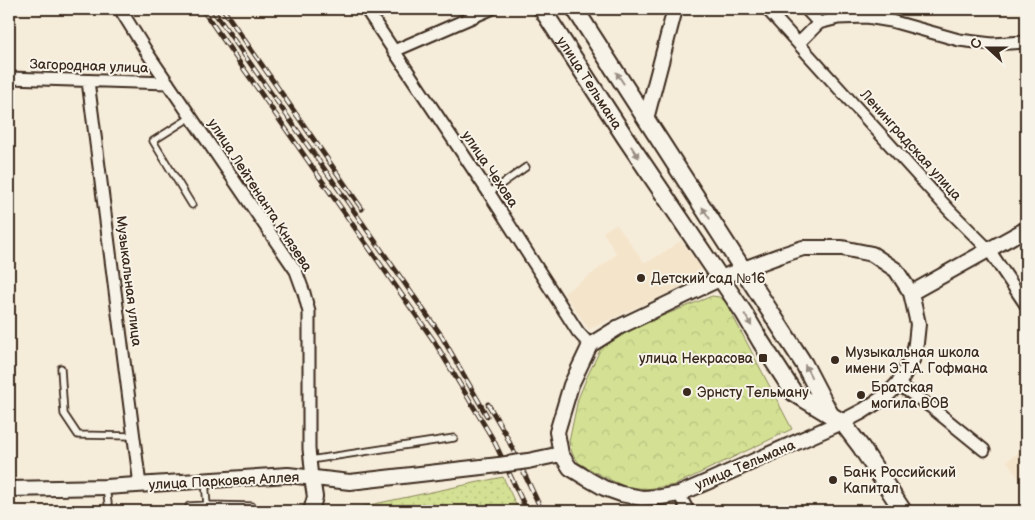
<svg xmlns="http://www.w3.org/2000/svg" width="1035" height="520" font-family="'Balsamiq Sans',sans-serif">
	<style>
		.built { fill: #f4e4ca }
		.park { fill: url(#park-crowns); stroke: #888659 }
		.garden { fill: url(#garden-dots); stroke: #888659 }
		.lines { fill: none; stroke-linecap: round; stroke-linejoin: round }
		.service-casing { stroke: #3b2a1e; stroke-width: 9 }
		.minor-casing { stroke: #3b2a1e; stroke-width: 15 }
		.tertiary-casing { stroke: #3b2a1e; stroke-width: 18 }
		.secondary-casing { stroke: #3b2a1e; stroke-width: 20 }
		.service { stroke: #f7f3e8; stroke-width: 5.5 }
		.minor { stroke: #f7f3e8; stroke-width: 11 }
		.tertiary { stroke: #f7f3e8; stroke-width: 14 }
		.secondary { stroke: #f7f3e8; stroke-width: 16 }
		.rail-casing { stroke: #3b2a1e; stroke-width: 5 }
		.rail { stroke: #f7f3e8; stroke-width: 3; stroke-dasharray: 9; stroke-linecap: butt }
		.tertiary-bridge-casing { stroke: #3b2a1e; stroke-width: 18; stroke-linecap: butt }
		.tertiary-bridge { stroke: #f7f3e8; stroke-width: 14 }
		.oneway { fill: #998e83 }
		.poi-dot { fill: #3b2a1e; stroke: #f7f3e8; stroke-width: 2 }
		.labels { text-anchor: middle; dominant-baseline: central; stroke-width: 4; stroke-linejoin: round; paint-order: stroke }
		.street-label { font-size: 14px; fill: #3b2a1e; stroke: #f7f3e8 }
		.poi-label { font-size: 14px; fill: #3b2a1e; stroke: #f7f3e8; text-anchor: start }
	</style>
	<defs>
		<pattern id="park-crowns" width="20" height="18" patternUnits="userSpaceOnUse" patternTransform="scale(1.25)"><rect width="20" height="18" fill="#d4e194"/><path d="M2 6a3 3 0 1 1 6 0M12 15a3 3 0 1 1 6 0" fill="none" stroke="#b7c17f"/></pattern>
		<pattern id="garden-dots" width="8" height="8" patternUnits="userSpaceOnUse" patternTransform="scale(1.25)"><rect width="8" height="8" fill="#d4e194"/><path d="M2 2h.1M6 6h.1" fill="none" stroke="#b7c17f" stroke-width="1.8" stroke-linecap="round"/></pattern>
	</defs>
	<rect width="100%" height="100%" fill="#f6ecda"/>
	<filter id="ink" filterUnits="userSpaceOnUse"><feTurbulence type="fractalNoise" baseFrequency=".02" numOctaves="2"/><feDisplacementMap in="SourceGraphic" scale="10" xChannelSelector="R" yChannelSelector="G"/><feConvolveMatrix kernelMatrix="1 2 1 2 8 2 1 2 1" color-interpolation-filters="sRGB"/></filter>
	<g filter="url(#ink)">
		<path class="built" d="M616 224 644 262 650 261 681 241 701 267 694 281 589 329 564 293 591 275 617 254 603 232Z
			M1026 447V488L1007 461Z"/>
		<path class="park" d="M712 296 719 297 725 301 792 429 675 485 646 489 624 486 606 478 579 463 572 453 569 442 578 399 587 377 600 350 625 331Z"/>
		<path class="garden" d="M503 477 519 511H341Z"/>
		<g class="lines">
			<defs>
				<path id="service" d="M191 117 153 141 192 205
					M489 193 526 167
					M61 368 64 414 78 435 133 436
					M310 460 454 438
					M106 487 109 511
					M207 505 252 506
					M189 506 207 505 205 481"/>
				<path id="minor" d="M120 9 148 54 296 271 304 293 309 312V449L312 478
					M366 9 489 193 578 332 590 345
					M767 9 950 211 989 250 1026 305
					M806 9 819 23
					M799 43 819 23 838 18 867 17 891 21 959 40 992 44 1026 42
					M394 51 491 9
					M9 78 168 83
					M88 81 140 485
					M898 384 931 407 984 450
					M679 494 688 511"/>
				<path id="tertiary" d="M646 119 675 9
					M803 248H842L872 254 896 270 911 293 914 306 918 324 916 343 913 358 898 384 886 396 863 411 842 422 707 482 679 494 661 497 642 498 621 494 604 488 588 479 570 468 561 454 557 432 571 385 590 345 619 327 730 274 779 256Z
					M911 293 1026 229
					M528 461 561 454
					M9 489 106 487 288 475 350 482 499 465
					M311 511 315 497 312 478"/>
				<g id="secondary">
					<path id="s1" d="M542 9 625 137 744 313 761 342 794 393 842 422 861 447 903 511"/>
					<path d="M575 9 804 364 830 414"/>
				</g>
			</defs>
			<use href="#service" class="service-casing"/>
			<use href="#minor" class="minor-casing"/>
			<use href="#tertiary" class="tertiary-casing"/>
			<use href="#secondary" class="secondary-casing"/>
			<use href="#service" class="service"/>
			<use href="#minor" class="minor"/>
			<use href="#tertiary" class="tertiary"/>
			<use href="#secondary" class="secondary"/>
			<defs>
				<path id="rail" d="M202 9 434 341 494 441 527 511
					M212 9 441 335 487 416
					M223 9 362 209
					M488 404 505 433 542 511"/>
			</defs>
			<use href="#rail" class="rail-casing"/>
			<use href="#rail" class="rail"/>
			<defs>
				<path id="tertiary-bridge" d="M499 465 528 461"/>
			</defs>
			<use href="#tertiary-bridge" class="tertiary-bridge-casing"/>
			<use href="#tertiary-bridge" class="tertiary-bridge"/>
		</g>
		<defs><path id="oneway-solid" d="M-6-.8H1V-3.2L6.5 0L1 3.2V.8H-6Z" transform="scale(1.25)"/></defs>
		<g class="oneway">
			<use href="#oneway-solid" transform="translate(620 78) rotate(-123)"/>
			<use href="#oneway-solid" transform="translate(635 152) rotate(56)"/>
			<use href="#oneway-solid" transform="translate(706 213) rotate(-123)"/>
			<use href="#oneway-solid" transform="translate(748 320) rotate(60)"/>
			<use href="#oneway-solid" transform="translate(808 371) rotate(-117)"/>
		</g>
	</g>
	<g class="poi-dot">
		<circle cx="641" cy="278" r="5"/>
		<rect x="758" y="353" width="10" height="10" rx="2.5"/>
		<circle cx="835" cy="360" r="5"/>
		<circle cx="687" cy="392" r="5"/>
		<circle cx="861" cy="395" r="5"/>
		<circle cx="833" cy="480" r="5"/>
	</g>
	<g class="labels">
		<g class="street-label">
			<text transform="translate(89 66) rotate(2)">Загородная улица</text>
			<text stroke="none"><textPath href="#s1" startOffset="88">улица Тельмана</textPath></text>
			<text transform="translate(911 145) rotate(48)">Ленинградская улица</text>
			<text transform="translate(490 169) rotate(56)">улица Чехова</text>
			<text transform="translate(260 195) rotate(57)">улица Лейтенанта Князева</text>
			<text transform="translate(129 281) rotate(83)">Музыкальная улица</text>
			<text transform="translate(745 465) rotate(-23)">улица Тельмана</text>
			<text transform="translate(224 481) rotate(-3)">улица Парковая Аллея</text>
		</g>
		<g class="poi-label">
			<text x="651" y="278">Детский сад №16</text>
			<text x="845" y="352">Музыкальная школа<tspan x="845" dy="16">имени Э.Т.А. Гофмана</tspan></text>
			<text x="753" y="358" text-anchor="end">улица Некрасова</text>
			<text x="871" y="387">Братская<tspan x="871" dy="16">могила ВОВ</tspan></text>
			<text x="697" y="392">Эрнсту Тельману</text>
			<text x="843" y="472">Банк Российский<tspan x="843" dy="16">Капитал</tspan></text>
		</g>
	</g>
	<rect width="1035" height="520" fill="none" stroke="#f7f3e8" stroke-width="30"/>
	<rect x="15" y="15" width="1005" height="490" fill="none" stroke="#3b2a1e" stroke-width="2" filter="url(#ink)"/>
	<g transform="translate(988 48) rotate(291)" stroke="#f7f3e8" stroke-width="4" paint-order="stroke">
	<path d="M0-4L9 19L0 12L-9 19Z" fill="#3b2a1e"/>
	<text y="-8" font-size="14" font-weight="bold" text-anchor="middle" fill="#3b2a1e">С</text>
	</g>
</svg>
